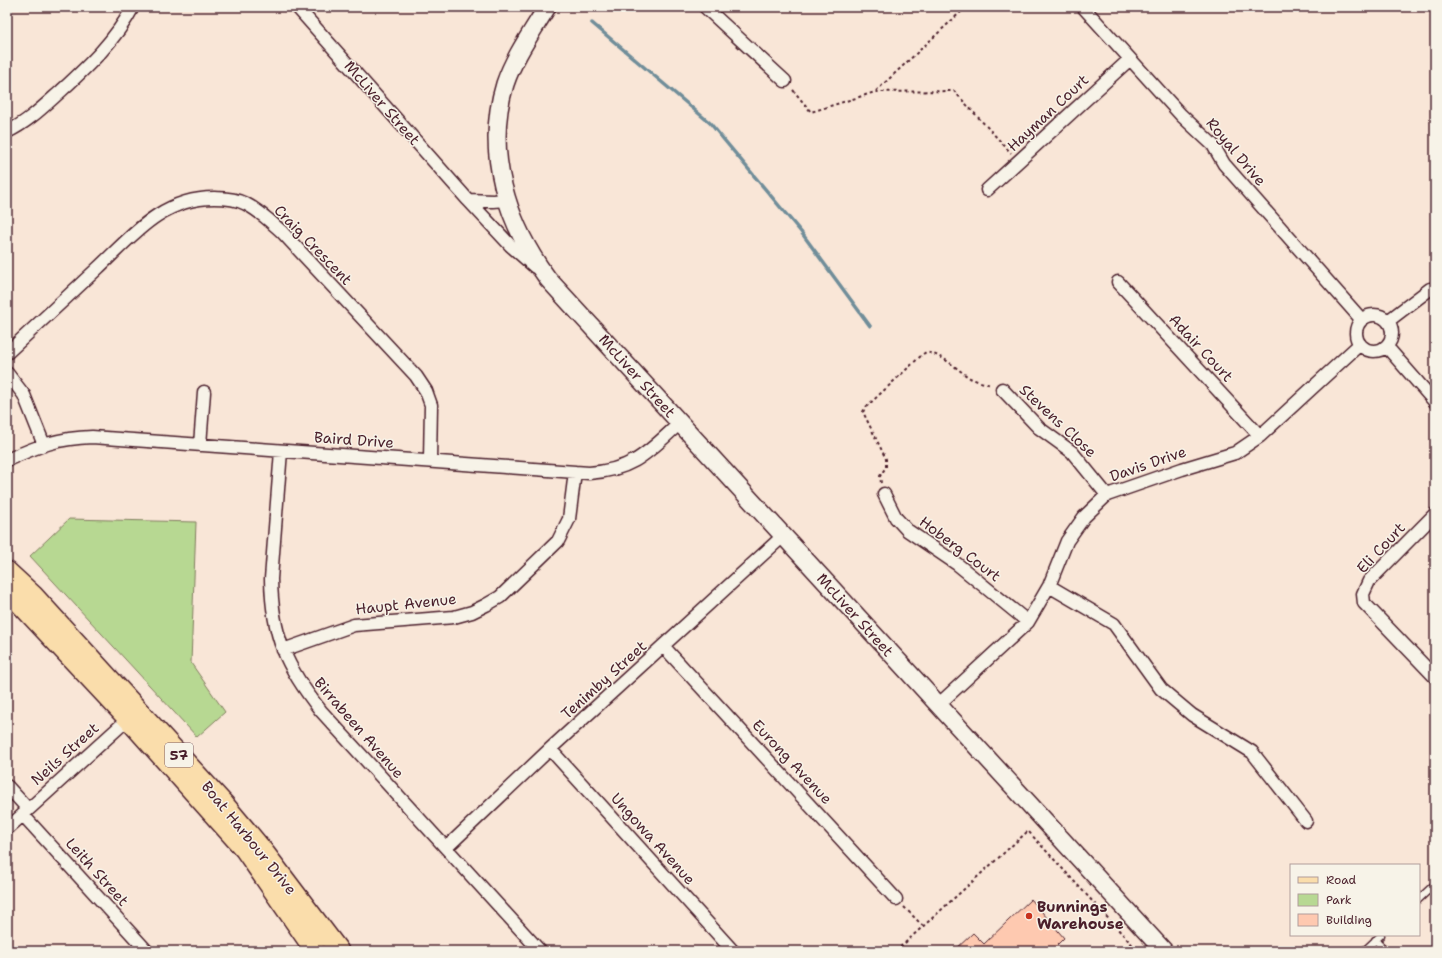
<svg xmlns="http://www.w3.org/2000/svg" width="1442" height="958" font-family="'Shantell Sans',sans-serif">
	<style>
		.green { fill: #b7d892; stroke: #807c5e }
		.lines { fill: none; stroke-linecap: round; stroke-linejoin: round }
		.stream { stroke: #6f8d99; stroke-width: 3.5 }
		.building { fill: #fec9b0; stroke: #4a1f2b }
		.lane-casing { stroke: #4a1f2b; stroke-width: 9 }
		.street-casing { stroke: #4a1f2b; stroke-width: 15 }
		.secondary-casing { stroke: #4a1f2b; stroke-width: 20 }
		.primary-casing { stroke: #4a1f2b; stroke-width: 22 }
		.path { stroke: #4a1f2b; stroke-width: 2; stroke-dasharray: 3 3; stroke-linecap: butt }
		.lane { stroke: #f7f3e8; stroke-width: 6 }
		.street { stroke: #f7f3e8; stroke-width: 12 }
		.secondary { stroke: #f7f3e8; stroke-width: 17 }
		.primary { stroke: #faddab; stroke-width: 19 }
		.poi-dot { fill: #c8321e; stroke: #f7f3e8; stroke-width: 1.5 }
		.labels { text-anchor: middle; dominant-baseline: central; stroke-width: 3; stroke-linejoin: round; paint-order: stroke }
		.shield { fill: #f7f3e8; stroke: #7e5f64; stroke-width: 1 }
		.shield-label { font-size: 14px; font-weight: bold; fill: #4a1f2b }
		.street-label { font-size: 15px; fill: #4a1f2b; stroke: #f7f3e8 }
		.poi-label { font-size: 15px; font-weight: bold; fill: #4a1f2b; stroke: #f7f3e8; text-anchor: start }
	</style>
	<rect width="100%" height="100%" fill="#f9e6d7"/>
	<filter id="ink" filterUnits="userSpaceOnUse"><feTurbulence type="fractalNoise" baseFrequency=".025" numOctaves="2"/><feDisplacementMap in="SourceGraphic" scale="8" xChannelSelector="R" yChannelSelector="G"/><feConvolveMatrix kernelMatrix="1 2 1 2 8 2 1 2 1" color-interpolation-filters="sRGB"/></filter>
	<g filter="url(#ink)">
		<path class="green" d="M69 519 196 522 191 663 225 712 197 737 30 556Z"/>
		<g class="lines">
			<path class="stream" d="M592 23 710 123 801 232 870 326"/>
		</g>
		<path class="building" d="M1031 899 1064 938 1051 951H954L973 933 984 944Z"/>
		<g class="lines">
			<defs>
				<path id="lane" d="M1419 899 1435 884
					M1375 940 1386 951
					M1364 951 1381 935"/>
				<path id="street" d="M297 7 468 200 493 201 506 200
					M705 7 785 81
					M1083 7 1181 115 1213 145 1224 164 1361 319
					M7 132C28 122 44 106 61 91 89 65 115 41 133 7
					M987 190 1130 59
					M468 200 510 245 535 267
					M1118 282 1260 436
					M1356 333a18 18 0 1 1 36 0a18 18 0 1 1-36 0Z
					M1388 321 1430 289
					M1387 347 1435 402
					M7 353C37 325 68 296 98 268 133 235 162 198 214 198 224 198 237 199 246 204 260 211 271 222 282 232L416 376 426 391 431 405 430 461
					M7 373 24 395 44 445
					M1002 389 1039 428 1072 452 1107 495
					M200 445 204 392
					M281 451 271 579C272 636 286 667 321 711L540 951
					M7 460C38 446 58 438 92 437L589 473C634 470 648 452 680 423
					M884 494 896 518 907 530 957 564 1028 622
					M1435 514 1369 581 1363 594 1364 603 1435 677
					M1049 586 1114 624 1161 689 1192 715 1252 752 1306 821
					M664 647 896 899
					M283 650 354 625 454 617 472 612 486 605 500 597 558 541 569 519 575 472
					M938 705 1028 622 1049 586 1067 541 1084 517 1107 495 1182 469 1235 453 1260 436 1360 344
					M550 749 733 951
					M7 786 28 809
					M23 815 147 951
					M7 829 128 719
					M446 848 550 749 783 536"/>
				<path id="secondary" d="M547 7C532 32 514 57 505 84 484 152 507 224 548 279L1164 951"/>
				<path id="primary" d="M7 571 33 595 225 805 261 848 339 951
					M7 590 128 719 245 850 315 951"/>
			</defs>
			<use href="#lane" class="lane-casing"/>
			<use href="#street" class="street-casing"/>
			<use href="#secondary" class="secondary-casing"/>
			<use href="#primary" class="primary-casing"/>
			<path class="path" d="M793 90 811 112 875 92 954 91 1011 153
				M876 91 966 7
				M881 483 880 476 886 467V459L863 412 865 408 923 354 926 352C945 356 955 368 970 378 976 381 984 383 991 385
				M904 907 923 926
				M896 951 1028 831 1138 951"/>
			<use href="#lane" class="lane"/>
			<use href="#street" class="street"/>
			<use href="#secondary" class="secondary"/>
			<use href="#primary" class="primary"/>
		</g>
	</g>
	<circle class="poi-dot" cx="1029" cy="916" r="4"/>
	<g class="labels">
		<rect class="shield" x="165" y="743" width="28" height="24" rx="3"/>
		<g class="shield-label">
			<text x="179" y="755">57</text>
		</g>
		<g class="street-label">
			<text transform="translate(382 103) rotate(49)">McLiver Street</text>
			<text transform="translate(1048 113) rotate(-43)">Hayman Court</text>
			<text transform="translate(1236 152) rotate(50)">Royal Drive</text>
			<text transform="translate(313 245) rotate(46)">Craig Crescent</text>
			<text transform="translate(1201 348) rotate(47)">Adair Court</text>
			<text transform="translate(637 376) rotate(48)">McLiver Street</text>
			<text transform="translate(1058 421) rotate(43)">Stevens Close</text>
			<text transform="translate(354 440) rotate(4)">Baird Drive</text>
			<text transform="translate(1148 464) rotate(-19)">Davis Drive</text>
			<text transform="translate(1381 548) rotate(-47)">Eli Court</text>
			<text transform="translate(960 549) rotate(37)">Hoberg Court</text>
			<text transform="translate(406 604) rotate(-6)">Haupt Avenue</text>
			<text transform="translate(855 615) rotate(48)">McLiver Street</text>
			<text transform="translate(604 680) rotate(-42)">Tenimby Street</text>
			<text transform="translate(359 728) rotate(49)">Birrabeen Avenue</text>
			<text transform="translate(65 754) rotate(-42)">Neils Street</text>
			<text transform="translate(792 762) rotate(47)">Eurong Avenue</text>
			<text transform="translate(249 838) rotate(51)">Boat Harbour Drive</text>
			<text transform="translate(653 839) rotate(48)">Ungowa Avenue</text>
			<text transform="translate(97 872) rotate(48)">Leith Street</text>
		</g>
		<g class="poi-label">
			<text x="1037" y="907">Bunnings<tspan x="1037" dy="17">Warehouse</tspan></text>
		</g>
	</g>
	<rect width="1442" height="958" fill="none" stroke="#f7f3e8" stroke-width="24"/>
	<rect x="12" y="12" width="1418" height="934" fill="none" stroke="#4a1f2b" stroke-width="1.5" filter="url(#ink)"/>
	<rect x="1290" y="864" width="130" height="72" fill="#f7f3e8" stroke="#b29e9c"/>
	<rect x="1298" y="877" width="20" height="6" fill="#faddab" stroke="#b29e9c"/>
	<text x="1326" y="884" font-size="12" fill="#4a1f2b">Road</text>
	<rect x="1298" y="894" width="20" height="12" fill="#b7d892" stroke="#b29e9c"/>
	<text x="1326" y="904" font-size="12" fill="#4a1f2b">Park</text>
	<rect x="1298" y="914" width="20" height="12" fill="#fec9b0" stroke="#b29e9c"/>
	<text x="1326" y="924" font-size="12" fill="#4a1f2b">Building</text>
</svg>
